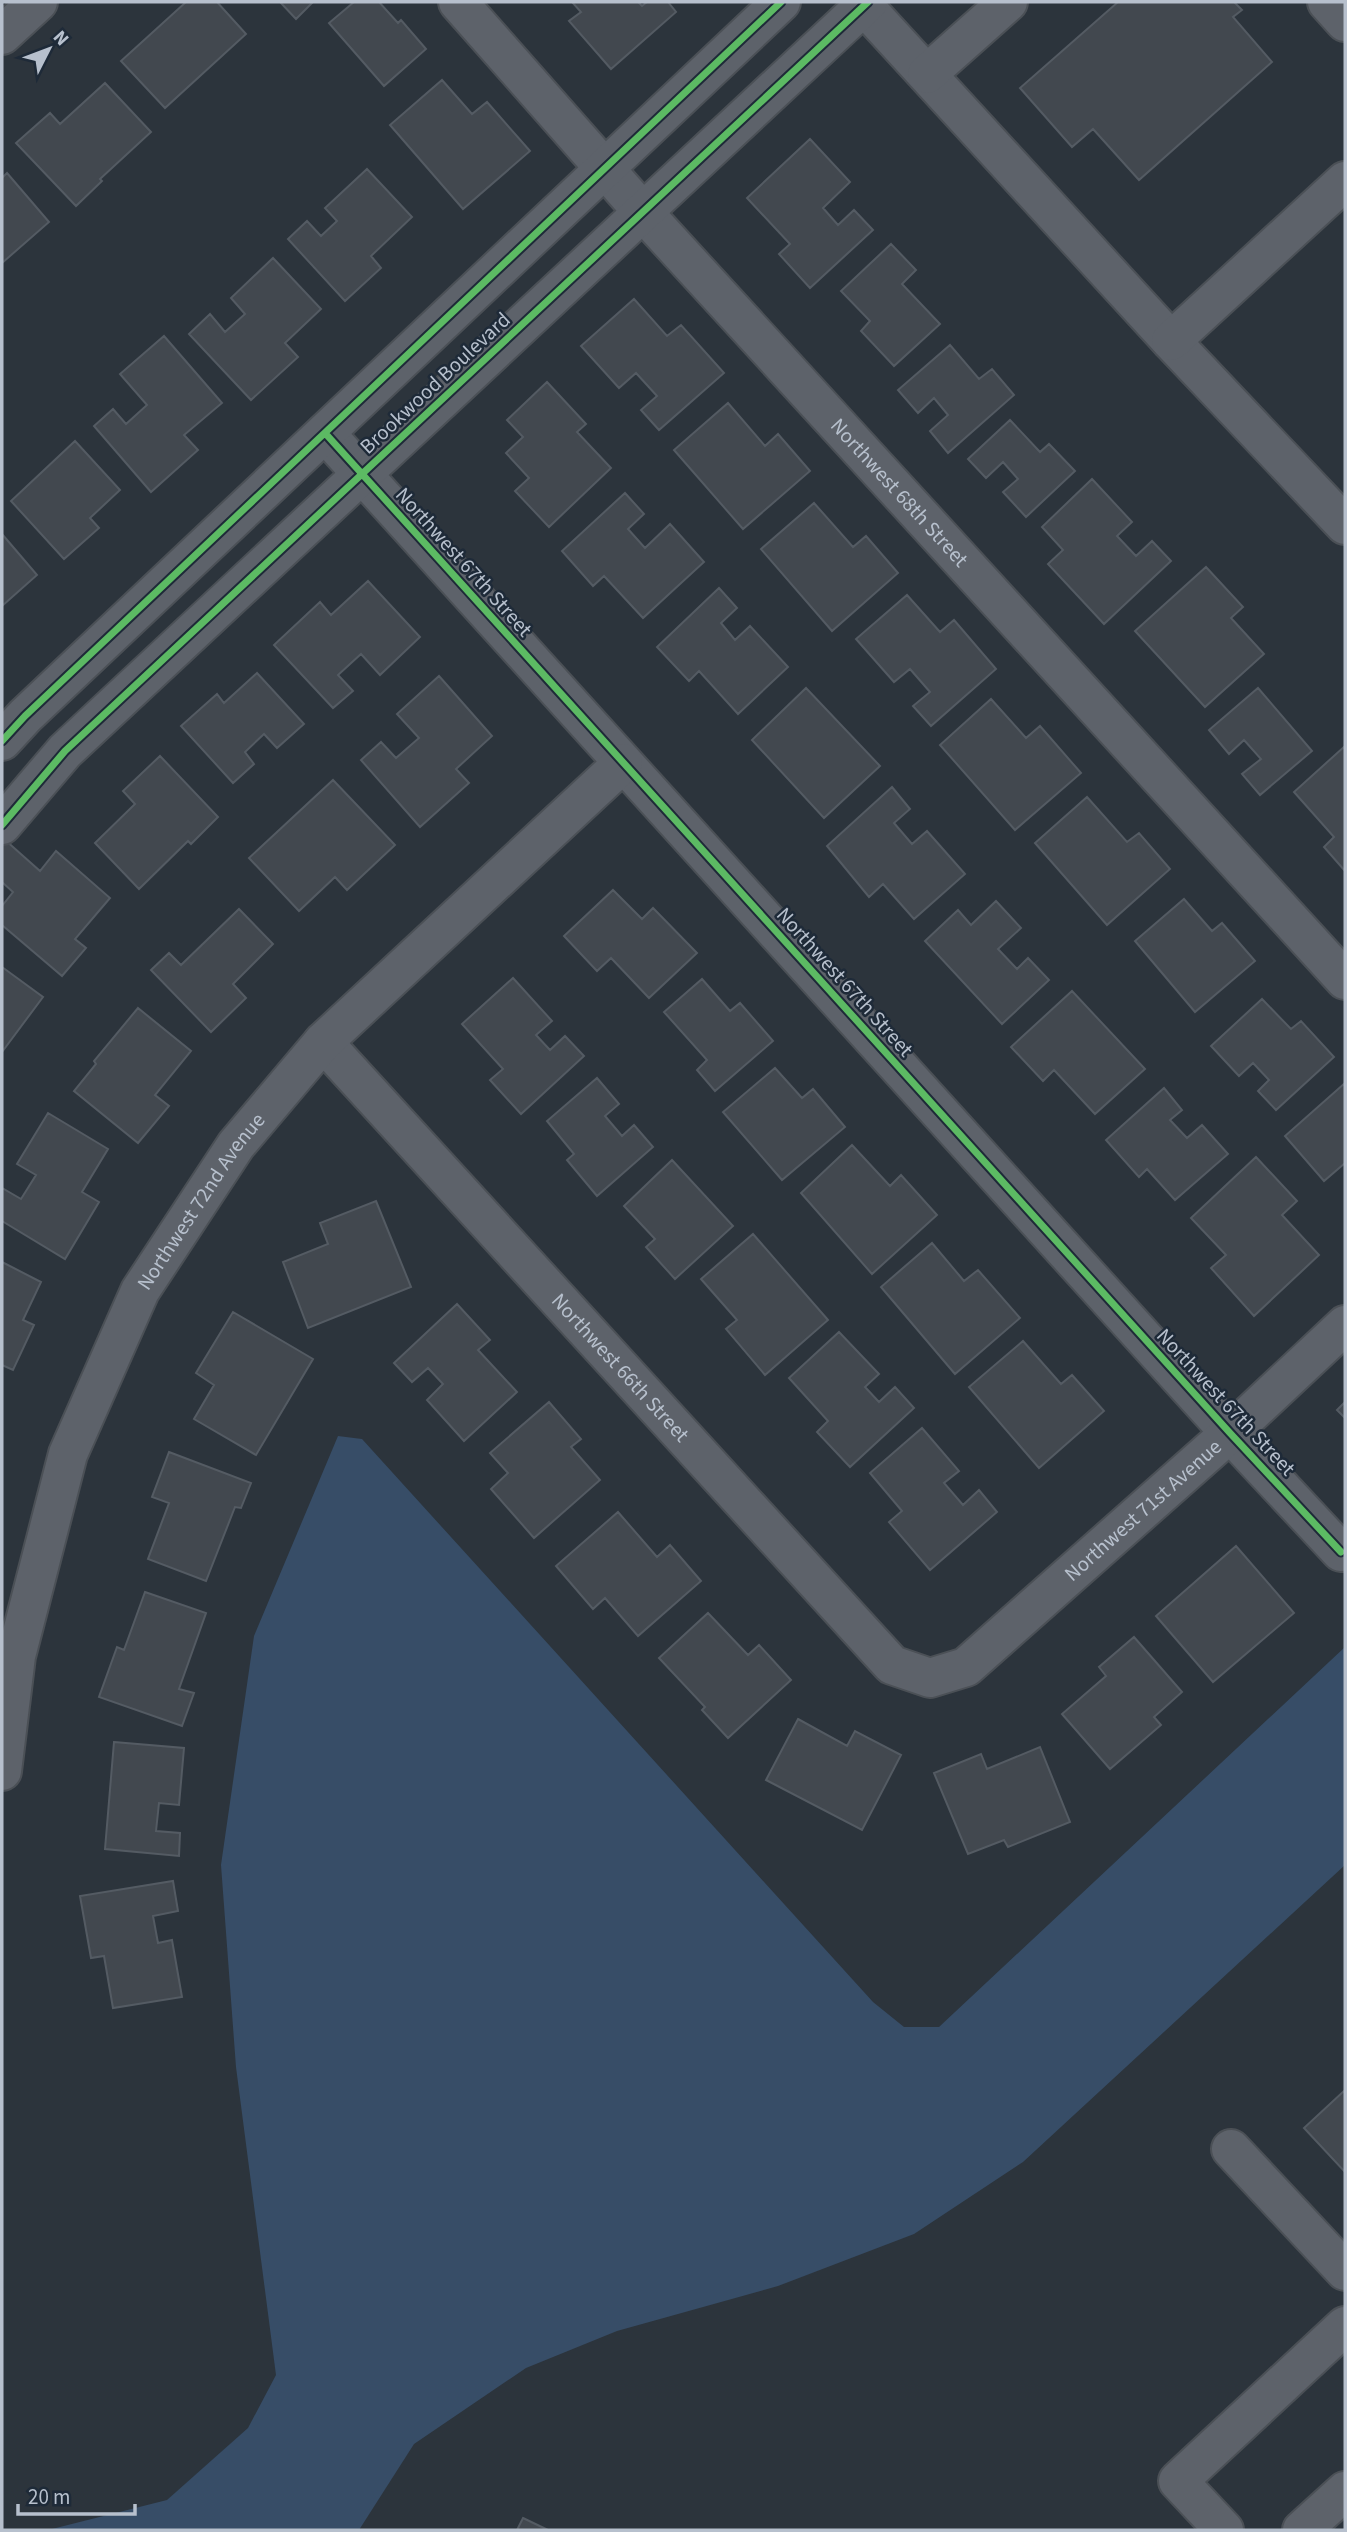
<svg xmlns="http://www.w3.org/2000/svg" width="1347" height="2532" font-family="'Source Sans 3',sans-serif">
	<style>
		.water { fill: #374d67 }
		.building { fill: #42484f; stroke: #545b63; stroke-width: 2 }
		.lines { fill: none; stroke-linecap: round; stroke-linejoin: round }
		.minor-casing { stroke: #4b5056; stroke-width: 42 }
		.minor { stroke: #5d626a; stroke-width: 38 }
		.cycleway-casing { stroke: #1e2a38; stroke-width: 11 }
		.cycleway { stroke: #5cba63; stroke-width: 7 }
		.labels { text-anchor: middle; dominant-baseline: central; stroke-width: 5; stroke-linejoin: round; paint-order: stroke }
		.street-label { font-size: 21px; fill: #b7c0cd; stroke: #1e2a38 }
	</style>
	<rect width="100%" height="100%" fill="#2c343c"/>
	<path class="water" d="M338 1436 362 1439 873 2002 904 2027H939L1345 1647V1865L1023 2162 914 2234 778 2286 617 2331 526 2368 414 2444 359 2530H48L167 2500 248 2428 276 2375 236 2067 221 1865 254 1636Z"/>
	<path class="building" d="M186 2H217L246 34 165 108 121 61Z
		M280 2H313L296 19Z
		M354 2H379L398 23 401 20 426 49 384 86 329 23Z
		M572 2H638L642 6 647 2H668L676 12 611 69 569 21 581 12Z
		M1118 2H1234L1242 10 1233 17 1272 62 1139 180 1093 129 1072 147 1020 88Z
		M442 80 472 114 487 102 530 151 463 209 390 125Z
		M105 83 151 132 100 179 102 181 76 206 16 143 50 113 60 124Z
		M810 139 850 182 823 208 838 225 854 210 873 230 810 288 779 254 790 244 747 198Z
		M367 169 412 217 371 256 381 268 345 301 288 239 307 221 321 236 337 221 325 208Z
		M7 173 49 222 2 263V178Z
		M891 244 916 270 902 284 940 324 894 366 861 331 870 321 841 291Z
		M273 258 321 309 285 343 298 357 251 400 189 334 210 314 225 332 245 314 231 298Z
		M634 299 667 336 681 325 724 373 659 430 641 410 657 396 636 373 619 388 581 346Z
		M164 336 222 403 184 435 198 450 151 492 94 426 113 409 126 424 147 405 120 374Z
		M950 345 979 379 992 369 1014 395 948 453 930 431 948 415 934 398 918 413 898 390Z
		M547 382 586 424 577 432 611 468 549 527 515 491 529 478 506 453 523 437 507 420Z
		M728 403 765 446 778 434 810 471 743 529 674 450Z
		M1010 420 1040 452 1049 444 1075 471 1026 517 1003 492 1018 479 1003 462 986 478 968 459Z
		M75 441 120 490 90 518 99 528 64 559 11 501Z
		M1092 479 1132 522 1117 536 1136 556 1152 541 1171 561 1104 624 1048 564 1063 550 1042 527Z
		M625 493 644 514 628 529 645 548 670 524 704 562 643 618 604 576 593 586 562 551Z
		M814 503 853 547 866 536 898 573 832 631 761 549Z
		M2 534 37 575 2 606Z
		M1206 567 1243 607 1231 618 1264 654 1205 707 1135 631Z
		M368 581 420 637 380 675 361 654 338 675 353 691 333 708 274 645 320 602 331 615Z
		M719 588 737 608 721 623 735 640 750 626 788 667 738 714 699 671 689 681 657 647Z
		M907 595 940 632 954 620 996 669 931 726 913 706 930 692 910 669 894 682 856 639Z
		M257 673 304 724 277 748 264 734 245 752 254 764 233 783 181 726 217 694 224 703Z
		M439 676 492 736 456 769 469 783 420 827 361 760 381 742 396 758 419 738 397 714Z
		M806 688 880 766 824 818 752 740Z
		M1258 688 1312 751 1260 795 1242 774 1261 759 1244 740 1229 754 1209 730Z
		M991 699 1026 738 1040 726 1081 773 1015 830 940 745Z
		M1345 746V871L1324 847 1334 837 1294 792Z
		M160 756 218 817 191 844 188 841 139 889 95 843 135 804 123 791Z
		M333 780 395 845 347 890 335 877 299 911 249 858Z
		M892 787 910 809 894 823 912 844 927 831 965 874 914 919 883 884 869 897 827 846Z
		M1087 797 1127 842 1139 833 1170 869 1107 925 1035 843Z
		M4 839 40 871 56 851 110 898 75 939 86 948 62 976 2 925V906L13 892 2 882V841Z
		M613 890 642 919 653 908 697 953 649 998 611 958 597 971 564 936Z
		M1184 899 1212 931 1222 923 1255 961 1195 1012 1135 941Z
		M996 901 1021 928 998 949 1017 969 1028 958 1049 980 1002 1024 925 941 958 910 971 925Z
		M239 909 273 944 233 984 246 998 211 1032 151 970 169 953 181 965Z
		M2 967 43 997 2 1052Z
		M513 978 552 1021 536 1035 550 1050 565 1036 584 1056 521 1114 490 1080 503 1069 462 1024Z
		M702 979 730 1011 740 1003 773 1041 715 1091 697 1070 707 1060 664 1012Z
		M1072 991 1145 1069 1095 1114 1054 1070 1043 1081 1011 1047Z
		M1262 999 1291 1029 1301 1021 1334 1057 1276 1110 1258 1091 1269 1080 1253 1063 1239 1076 1211 1046Z
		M138 1008 191 1051 155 1095 169 1106 138 1143 74 1091 96 1064 94 1061Z
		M775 1068 802 1098 813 1089 845 1127 782 1180 723 1112Z
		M597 1078 619 1104 605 1116 622 1136 634 1125 653 1147 597 1196 567 1160 574 1154 547 1121Z
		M1345 1083V1163L1324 1181 1285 1136Z
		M1164 1088 1182 1110 1170 1120 1187 1138 1202 1125 1228 1154 1175 1200 1147 1169 1139 1177 1106 1140Z
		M48 1113 108 1149 82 1192 99 1202 65 1259 2 1221V1188L21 1199 36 1175 17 1164Z
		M852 1145 890 1186 901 1175 937 1215 872 1274 801 1193Z
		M1256 1157 1297 1201 1282 1215 1319 1255 1254 1316 1211 1268 1226 1255 1191 1218Z
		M672 1160 733 1226 675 1279 646 1247 655 1239 624 1206Z
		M376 1201 411 1287 308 1328 283 1262 328 1244 320 1223Z
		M753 1234 828 1320 765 1375 726 1329 737 1320 701 1279Z
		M932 1243 964 1281 978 1270 1020 1318 955 1374 881 1287Z
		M2 1262 41 1282 23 1320 34 1325 13 1370 2 1365Z
		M457 1304 490 1340 478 1350 517 1392 464 1441 427 1400 443 1384 428 1368 412 1382 394 1363Z
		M233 1312 313 1359 256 1455 194 1419 214 1385 196 1373Z
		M839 1332 879 1374 865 1387 879 1402 895 1387 914 1408 850 1467 817 1432 828 1421 789 1378Z
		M1023 1341 1061 1384 1072 1375 1104 1411 1039 1468 969 1387Z
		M549 1402 581 1439 571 1447 600 1480 534 1538 491 1489 508 1473 490 1453Z
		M1345 1402V1418L1337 1410Z
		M922 1428 959 1471 944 1483 963 1505 979 1490 997 1512 930 1570 889 1522 902 1511 870 1473Z
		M169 1452 251 1483 241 1508 235 1507 206 1581 148 1559 169 1503 152 1497Z
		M618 1512 657 1557 670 1545 701 1581 638 1636 605 1598 593 1609 556 1566Z
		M1236 1546 1294 1613 1213 1682 1156 1616Z
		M145 1592 206 1613 179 1689 194 1693 182 1726 99 1697 117 1647 124 1650Z
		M708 1613 748 1655 759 1645 791 1680 728 1738 702 1710 705 1707 659 1658Z
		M1134 1637 1182 1692 1154 1717 1161 1725 1110 1769 1062 1714 1106 1676 1099 1667Z
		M798 1719 847 1746 855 1731 901 1755 862 1830 766 1780Z
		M114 1742 184 1748 179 1805 159 1803 156 1831 180 1833 179 1856 105 1849Z
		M1040 1747 1070 1822 1008 1847 1004 1840 968 1854 934 1773 981 1754 987 1769Z
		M173 1881 178 1911 153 1916 158 1943 172 1940 182 1997 113 2008 104 1956 91 1958 80 1896Z
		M1345 2090V2172L1304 2128Z
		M523 2518 548 2530H517Z"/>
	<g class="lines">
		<defs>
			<g id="minor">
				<path id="s1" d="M458 2 642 211 1345 980"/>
				<path d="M1327 2 1345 22"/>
				<path d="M864 6 1171 341 1345 525"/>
				<path d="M2 35 38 2"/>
				<path d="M927 74 1008 2"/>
				<path d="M1171 341 1345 181"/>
				<path d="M325 433 1230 1433 1341 1552"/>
				<path d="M2 741 25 716 781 2"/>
				<path d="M2 825 65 751 868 2"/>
				<path id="s2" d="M323 1042 892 1665 930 1678 966 1667 1230 1433 1345 1325"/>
				<path id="s3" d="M2 1771 16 1656 68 1454 140 1291 236 1145 323 1042 623 763"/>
				<path d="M1231 2149 1345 2271"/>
				<path d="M1224 2530 1178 2481 1345 2326"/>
				<path d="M1302 2530 1345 2491"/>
			</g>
		</defs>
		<use href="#minor" class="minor-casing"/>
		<use href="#minor" class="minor"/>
		<defs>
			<path id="cycleway" d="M325 433 1230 1433 1341 1552
				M2 741 25 716 781 2
				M2 825 65 751 868 2"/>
		</defs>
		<use href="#cycleway" class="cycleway-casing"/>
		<use href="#cycleway" class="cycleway"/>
	</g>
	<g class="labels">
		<g class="street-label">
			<text transform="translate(435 383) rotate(-43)">Brookwood Boulevard</text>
			<text stroke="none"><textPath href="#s1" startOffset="660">Northwest 68th Street</textPath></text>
			<text transform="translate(464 562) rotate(48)">Northwest 67th Street</text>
			<text transform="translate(845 982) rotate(48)">Northwest 67th Street</text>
			<text stroke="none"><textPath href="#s3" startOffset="611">Northwest 72nd Avenue</textPath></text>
			<text stroke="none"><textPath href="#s2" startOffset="441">Northwest 66th Street</textPath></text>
			<text transform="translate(1226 1402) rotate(47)">Northwest 67th Street</text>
			<text stroke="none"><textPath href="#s2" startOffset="1158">Northwest 71st Avenue</textPath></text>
		</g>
	</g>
	<rect width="1347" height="2532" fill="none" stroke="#b7c0cd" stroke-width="7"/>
	<g transform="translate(49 49) rotate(48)" stroke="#1e2a38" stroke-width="5" paint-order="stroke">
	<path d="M0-5L12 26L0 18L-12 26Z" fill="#b7c0cd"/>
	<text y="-10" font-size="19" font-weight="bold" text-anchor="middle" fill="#b7c0cd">N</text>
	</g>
	<path d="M18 2504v10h117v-10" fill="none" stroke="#b7c0cd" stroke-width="3.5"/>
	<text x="28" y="2504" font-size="21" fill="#b7c0cd" stroke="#1e2a38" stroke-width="5" paint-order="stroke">20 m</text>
</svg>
